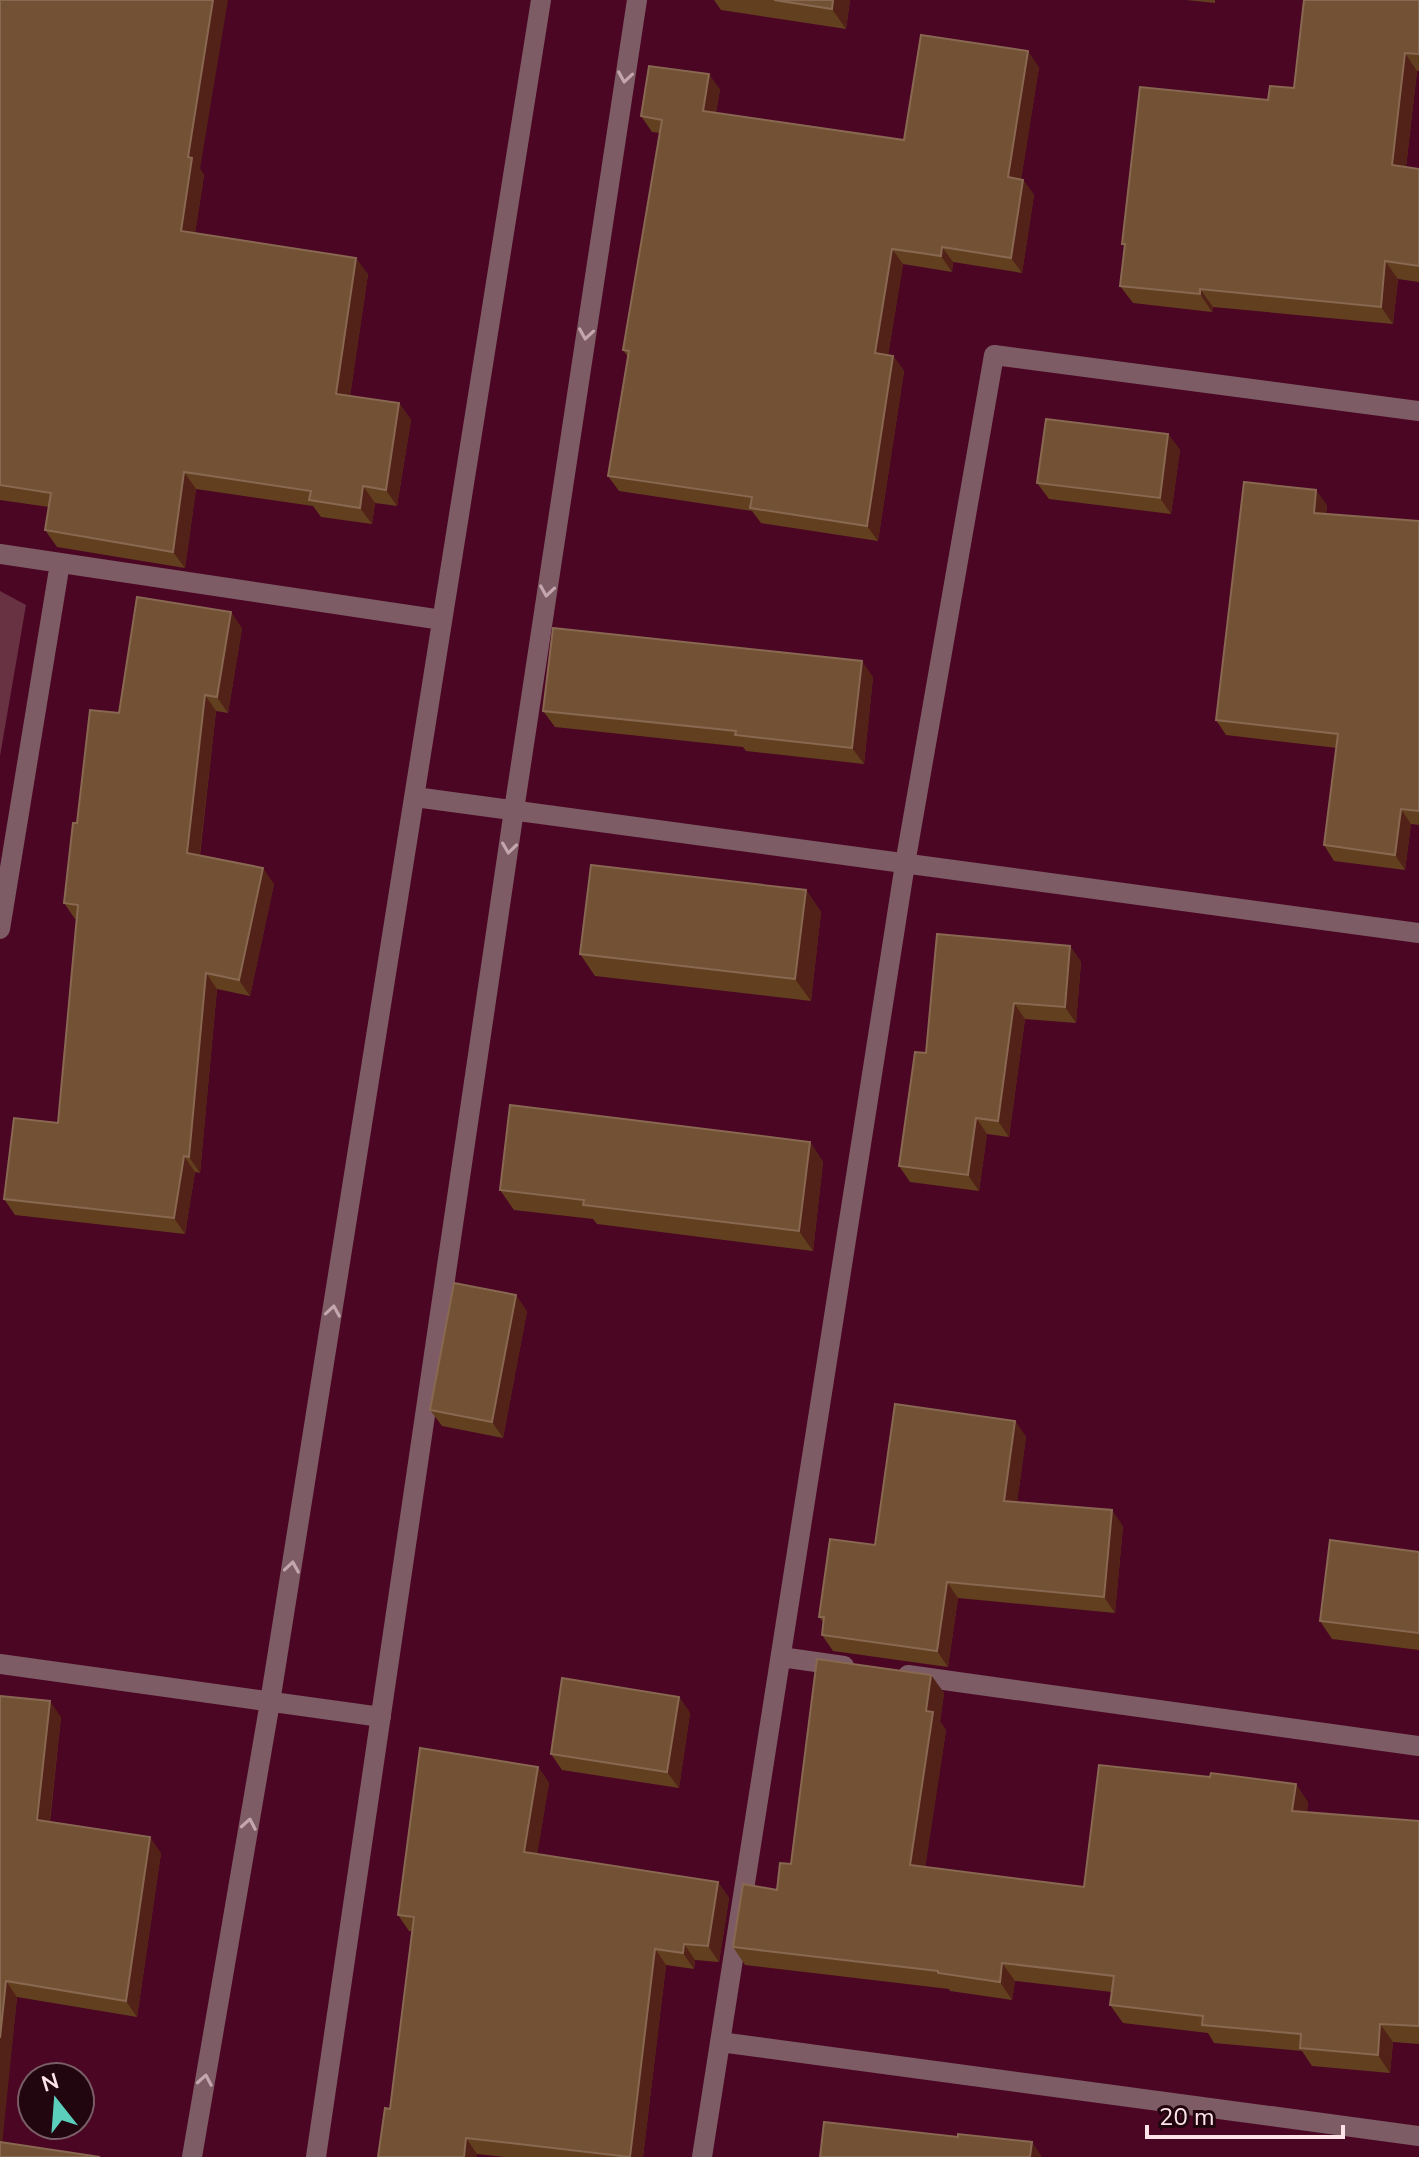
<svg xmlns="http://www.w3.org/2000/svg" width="1419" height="2157" font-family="'Nunito Sans',sans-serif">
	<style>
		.green { fill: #683243 }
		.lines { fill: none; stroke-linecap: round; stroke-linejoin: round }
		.minor { stroke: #7e5c65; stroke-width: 20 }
		.wall { fill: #623f1f }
		.shaded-wall { fill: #522118 }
		.building { fill: #735135; stroke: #886851; stroke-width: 2 }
		.oneway { stroke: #c4a6ae }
	</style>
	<rect width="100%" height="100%" fill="#4b0624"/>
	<path class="green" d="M0 591 26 605 0 756Z"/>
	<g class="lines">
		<path class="minor" d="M0 554 442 620
			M415 797 1419 933
			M0 929 60 563
			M781 1657 844 1666
			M0 1664 381 1717
			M908 1675 1419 1746
			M720 2042 1419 2136
			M192 2157 270 1702 541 0
			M316 2157 514 810 637 0
			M702 2157 905 864 994 355 1419 411"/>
	</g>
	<path class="wall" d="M0 0 200 169 204 175 195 233 368 274 350 396 399 403 411 420 397 506 375 503 372 524 321 517 313 506 196 489 185 568 57 547 45 530 49 507 0 500Z
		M714 0H850L846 29 721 10Z
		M1186 0H1215V3Z
		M1419 0V71H1417L1406 167 1419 169V282L1398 279 1393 324 1213 307 1212 312 1133 303 1120 286 1125 247 1122 244 1268 100 1294 88Z
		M1039 67 1021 179 1023 180 1034 195 1022 273 953 262 952 272 903 264 888 355 893 356 904 371 878 541 761 523 752 511 619 491 608 476 628 357 623 350 660 133 652 132 641 116 720 89 716 113 904 140Z
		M1168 434 1180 450 1171 514 1049 499 1037 483Z
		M1327 505 1326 514 1419 521V520V825L1411 824 1405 870 1334 861 1324 845 1337 748 1226 735 1216 720Z
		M242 628 228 713 216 711 200 855 274 884 250 996 217 989 200 1173 195 1172 185 1234 15 1215 4 1199 58 1123 77 919H75L64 903 77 823Z
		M873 677 864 764 746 751 743 747 555 727 543 711Z
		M806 890 821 912 811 1001 595 976 580 954Z
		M1070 946 1081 962 1076 1023 1025 1019 1009 1137 987 1134 979 1191 910 1182 899 1166 926 1053Z
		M810 1142 823 1162 813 1251 597 1224 593 1219 514 1210 500 1190Z
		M527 1311 503 1438 442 1426 430 1410Z
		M1015 1421 1026 1437 1017 1502 1123 1526 1115 1613 958 1598 948 1667 833 1651 822 1635 824 1623 819 1617 875 1545Z
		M1419 1552V1650L1332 1639 1320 1621Z
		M931 1675 944 1693 940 1722 946 1730 925 1867 1084 1887 1308 1802 1307 1812 1419 1821V2044L1393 2042 1390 2073 1312 2066 1302 2051 1214 2043 1208 2033 1123 2023 1110 2005 1112 1992 1015 1981 1012 2000 950 1991 949 1989 745 1965 733 1947 777 1890 791 1864Z
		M0 1696 61 1717 50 1822 161 1853 137 2017 17 1997 0 2157Z
		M679 1697 690 1713 679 1788 562 1770 551 1754Z
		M538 1767 549 1783 537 1854 718 1882 729 1898 719 1962 695 1960 694 1969 666 1965 643 2157H505L477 2154 390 2109 412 1931H409L398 1915Z"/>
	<path class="shaded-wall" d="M213 0H228L200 169 204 175 193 248 181 231 188 157Z
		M833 0H850L846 29 832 9Z
		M1028 51 1039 67 1019 193 1008 177Z
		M1405 53 1417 71 1404 183 1392 165Z
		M709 74 720 89 714 126 703 111Z
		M1023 180 1034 195 1022 273 1011 258Z
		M942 247 953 262 952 272 941 256Z
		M892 249 903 264 886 368 875 353Z
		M356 258 368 274 348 410 336 394Z
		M1385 261 1398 279 1393 324 1381 307Z
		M1200 289 1213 307 1212 312 1200 294Z
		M893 356 904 371 878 541 867 526Z
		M399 403 411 420 397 506 386 490Z
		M1168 434 1180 450 1171 514 1160 498Z
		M184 472 196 489 185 568 173 552Z
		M363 486 375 503 372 524 360 508Z
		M1316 490 1327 505 1324 528 1314 513Z
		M231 612 242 628 228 713 217 697Z
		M862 661 873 677 864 764 852 748Z
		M205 695 216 711 198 868 187 853Z
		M1401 809 1411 824 1405 870 1395 855Z
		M263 868 274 884 250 996 239 980Z
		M806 890 821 912 811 1001 795 979Z
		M1070 946 1081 962 1076 1023 1065 1007Z
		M206 973 217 989 200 1173 189 1157Z
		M1014 1003 1025 1019 1009 1137 998 1121Z
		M976 1118 987 1134 979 1191 968 1175Z
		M810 1142 823 1162 813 1251 799 1231Z
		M184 1156 195 1172 185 1234 174 1218Z
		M516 1295 527 1311 503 1438 492 1422Z
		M1015 1421 1026 1437 1015 1517 1004 1501Z
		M1112 1510 1123 1526 1115 1613 1104 1597Z
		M947 1582 958 1598 948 1667 937 1651Z
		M931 1675 944 1693 940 1722 946 1730 923 1883 910 1865 926 1711Z
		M679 1697 690 1713 679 1788 667 1772Z
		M50 1701 61 1717 48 1836 37 1820Z
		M538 1767 549 1783 535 1868 524 1852Z
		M1296 1784 1308 1802 1305 1829 1292 1811Z
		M150 1837 161 1853 137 2017 126 2001Z
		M718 1882 729 1898 719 1962 708 1946Z
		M684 1944 695 1960 694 1969 683 1953Z
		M655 1949 666 1965 643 2157H630Z
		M1002 1963 1015 1981 1012 2000 1000 1982Z
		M6 1981 17 1997 1 2156 0 2154V2038Z
		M1380 2024 1393 2042 1390 2073 1378 2055Z
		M466 2138 477 2154V2157H464Z
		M1032 2142 1042 2157H1030Z"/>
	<path class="building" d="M0 0H213L188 157 192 158 181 231 356 258 336 394 399 403 386 490 363 486 360 508 309 500 311 491 184 472 173 552 45 530 51 493 0 485Z
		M774 0H833L832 9Z
		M1304 0H1419V54L1405 53 1392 165 1419 169V266L1385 261 1381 307 1200 289V294L1120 286 1125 244H1122L1140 87 1268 100 1270 86 1294 88Z
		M921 35 1028 51 1008 177 1023 180 1011 258 942 247 941 256 892 249 875 353 893 356 867 526 750 508 752 497 608 476 629 351 623 350 662 120 641 116 649 66 709 74 703 111 904 140Z
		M1046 419 1168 434 1160 498 1037 483Z
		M1244 482 1316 490 1314 513 1419 521V520V811L1401 809 1395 855 1324 845 1338 734 1216 720Z
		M137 597 231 612 217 697 205 695 187 853 263 868 239 980 206 973 189 1157 184 1156 174 1218 4 1199 14 1118 58 1123 78 905 64 903 73 823H77L90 710 119 713Z
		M553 628 862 661 852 748 735 735 736 731 543 711Z
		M591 865 806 890 795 979 580 954Z
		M937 934 1070 946 1065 1007 1014 1003 998 1121 976 1118 968 1175 899 1166 915 1052 926 1053Z
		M510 1105 810 1142 799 1231 583 1205 584 1200 500 1190Z
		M454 1283 516 1295 492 1422 430 1410Z
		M895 1404 1015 1421 1004 1501 1112 1510 1104 1597 947 1582 937 1651 822 1635 824 1617H819L830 1539 875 1545Z
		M1330 1540 1419 1552V1633L1320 1621Z
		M817 1659 931 1675 926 1711 933 1712 910 1865 1084 1887 1099 1765 1210 1777 1211 1773 1296 1784 1292 1811 1419 1821V2026L1380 2024 1378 2055 1300 2048 1301 2034 1202 2025 1203 2016 1110 2005 1114 1976 1002 1963 1000 1982 938 1973V1971L733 1947 743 1884 777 1890 780 1863 791 1864Z
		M562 1678 679 1697 667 1772 551 1754Z
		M0 1696 50 1701 37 1820 150 1837 126 2001 6 1981 0 2038Z
		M420 1748 538 1767 524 1852 718 1882 708 1946 684 1944 683 1953 655 1949 630 2157 466 2138 464 2157H378L385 2108 390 2109 414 1917 398 1915Z
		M824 2122 958 2137V2134L1032 2142 1030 2157H820Z
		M0 2142 100 2157H0Z"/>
	<defs><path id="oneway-chevron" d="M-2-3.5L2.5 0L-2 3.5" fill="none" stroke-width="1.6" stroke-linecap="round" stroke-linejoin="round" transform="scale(2)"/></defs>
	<g class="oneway">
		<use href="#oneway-chevron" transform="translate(625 77) rotate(99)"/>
		<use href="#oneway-chevron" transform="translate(586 334) rotate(99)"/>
		<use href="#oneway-chevron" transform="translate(547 591) rotate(99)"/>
		<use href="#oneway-chevron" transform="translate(509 848) rotate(98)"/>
		<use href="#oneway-chevron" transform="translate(333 1311) rotate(-81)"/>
		<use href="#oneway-chevron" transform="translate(292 1567) rotate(-81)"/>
		<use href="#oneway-chevron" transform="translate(249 1824) rotate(-80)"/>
		<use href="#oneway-chevron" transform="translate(205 2080) rotate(-80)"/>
	</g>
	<g transform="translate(56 2101) rotate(343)"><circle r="38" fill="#21050f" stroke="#795e66" stroke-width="2"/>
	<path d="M0-6L14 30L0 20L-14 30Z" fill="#5bcebc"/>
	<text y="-12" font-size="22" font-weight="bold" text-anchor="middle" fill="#fee3e9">N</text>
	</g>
	<path d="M1147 2125v12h196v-12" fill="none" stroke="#fee3e9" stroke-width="4"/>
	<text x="1159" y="2125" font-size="24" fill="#fee3e9" stroke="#21050f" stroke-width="6" paint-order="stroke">20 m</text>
</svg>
